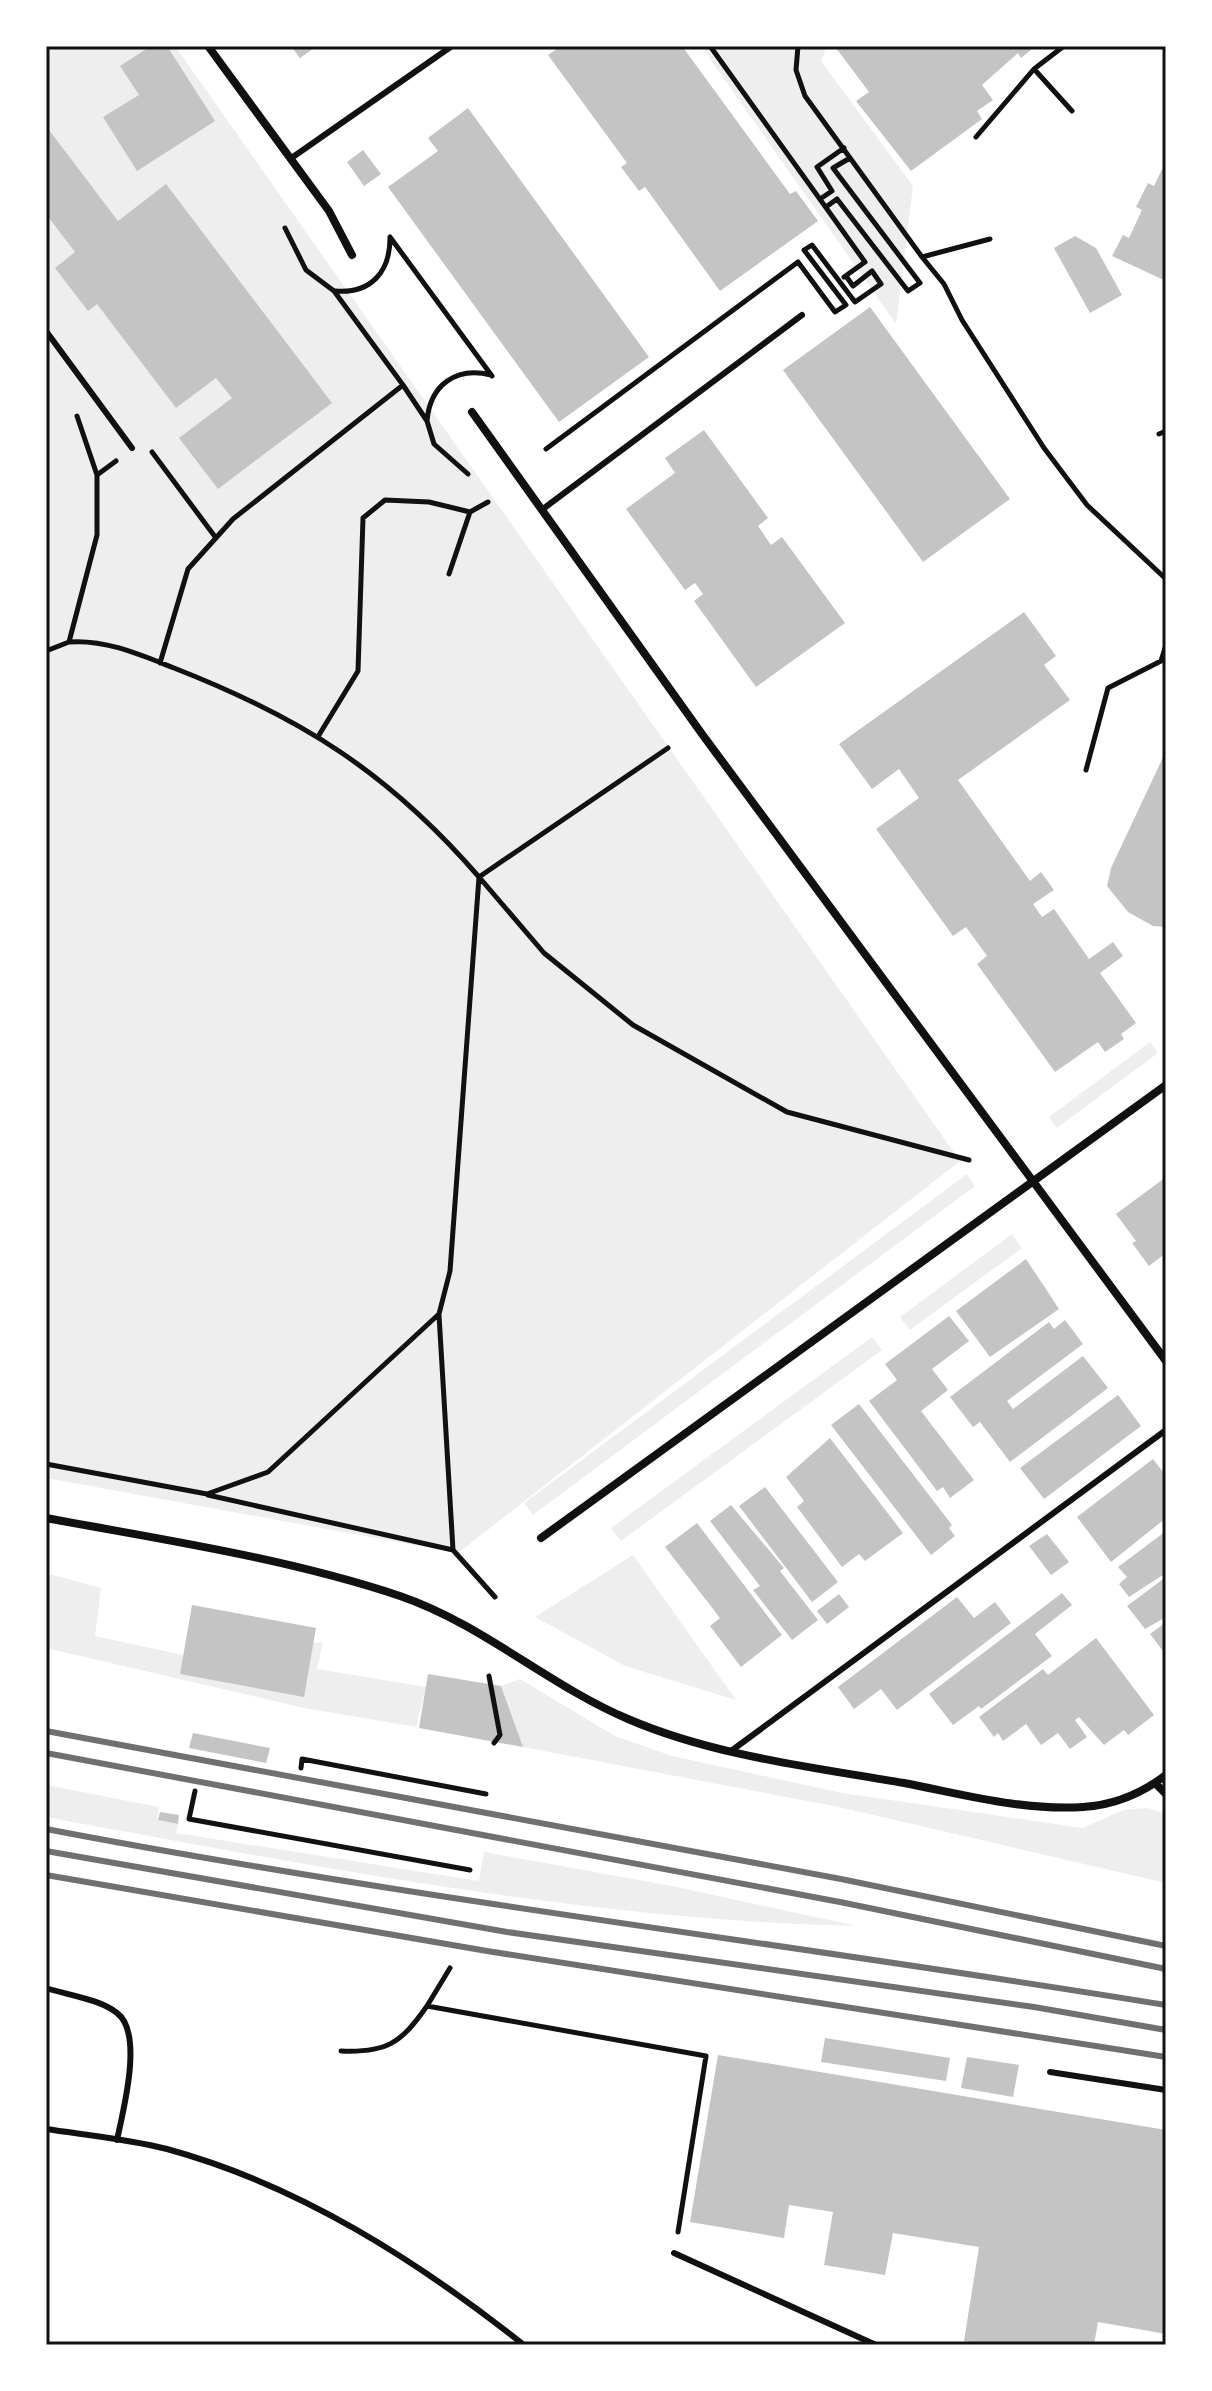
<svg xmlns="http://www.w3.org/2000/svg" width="1212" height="2391" font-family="Karla,sans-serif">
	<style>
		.green { fill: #eee }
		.building { fill: #c4c4c4 }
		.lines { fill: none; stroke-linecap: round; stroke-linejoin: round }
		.path { stroke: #111; stroke-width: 5 }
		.service { stroke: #111; stroke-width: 6 }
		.minor { stroke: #111; stroke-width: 8 }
		.rail { stroke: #707070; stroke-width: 6 }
		.neatline { fill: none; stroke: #111; stroke-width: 3 }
	</style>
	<rect width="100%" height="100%" fill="#fff"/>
	<path class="green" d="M46 46H175L960 1161 458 1553 46 1478Z
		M701 46H827L821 61 913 186 896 324Z
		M1150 1042 1158 1053 1057 1128 1049 1117Z
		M967 1174 975 1186 533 1515 524 1503Z
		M1012 1234 1022 1248 910 1330 900 1317Z
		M872 1337 882 1350 621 1541 611 1528Z
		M633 1555 736 1700 625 1666 535 1617Z
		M46 1573 101 1588 95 1636 183 1655 323 1642 317 1669 426 1687 416 1727 304 1708 46 1648Z
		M520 1679 615 1736 672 1756 842 1793 1083 1828 1123 1810 1147 1808 1166 1814V1883L839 1807 523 1747 501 1686Z
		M46 1785 159 1807 157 1820 178 1824 176 1833 479 1881 484 1852 672 1886 857 1926C584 1920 314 1866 46 1817Z"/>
	<path class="building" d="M151 46H167L215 121 137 171 103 117 139 95 120 66Z
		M291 46H317L300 58Z
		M561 46H682L790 194 796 191 818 221 720 291 645 187 639 191 621 167 627 163 548 55Z
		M839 46H1036L1021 58 1018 53 982 85 993 100 977 111 982 119 911 171 856 101 869 92 836 48Z
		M468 108 649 357 559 422 388 187 438 151 428 138Z
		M46 126 118 221 166 184 332 403 218 489 179 438 232 398 216 378 176 408 97 304 88 311 55 268 75 252 46 214Z
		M363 150 381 174 364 186 347 162Z
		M1166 161V281L1112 256 1123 235 1129 238 1142 210 1136 207 1148 183 1154 186Z
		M1075 236 1096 248 1122 295 1090 313 1054 248Z
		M870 307 1010 499 923 562 783 370Z
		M704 430 768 518 758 526 771 545 782 537 845 623 756 687 694 601 703 594 695 583 685 590 626 509 675 473 665 458Z
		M1024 612 1056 656 1044 665 1070 700 958 780 1030 881 1041 872 1054 890 1033 904 1042 917 1054 909 1089 959 1113 942 1123 956 1100 973 1136 1023 1121 1034 1124 1039 1105 1052 1098 1042 1055 1072 977 964 987 956 966 927 953 936 876 829 919 798 899 769 872 789 839 744Z
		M1166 751V927L1153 926 1128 912 1107 886 1111 868Z
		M1166 1177V1253L1149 1266 1132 1243 1136 1241 1116 1214Z
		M1026 1259 1059 1309 990 1357 956 1311Z
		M949 1316 969 1341 932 1369 948 1390 921 1411 974 1480 950 1498 943 1487 937 1491 869 1401 897 1380 885 1364Z
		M1065 1320 1083 1344 1007 1401 1013 1409 1083 1356 1108 1388 1010 1462 980 1422 973 1427 950 1397 1049 1322 1054 1329Z
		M1118 1395 1141 1426 1044 1499 1020 1468Z
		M859 1404 952 1525 949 1528 955 1536 931 1555 831 1425Z
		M830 1438 903 1533 865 1561 859 1554 842 1567 797 1507 804 1501 786 1477Z
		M1153 1459 1166 1476V1518L1111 1562 1077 1517Z
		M765 1487 838 1582 812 1602 739 1506Z
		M731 1505 784 1568 780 1571 818 1620 792 1640 753 1590 760 1586 710 1521Z
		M697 1523 782 1635 741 1667 710 1626 720 1618 665 1547Z
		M1166 1531V1573L1129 1597 1119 1584 1127 1577 1118 1567Z
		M1047 1534 1069 1562 1051 1575 1029 1546Z
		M1166 1577V1617L1145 1629 1127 1606Z
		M1062 1593 1072 1605 1035 1634 1052 1656 981 1709 979 1706 953 1725 929 1694Z
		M839 1594 849 1607 827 1624 817 1611Z
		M957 1597 974 1618 995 1602 1011 1623 897 1710 881 1689 854 1709 838 1687Z
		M192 1605 316 1628 304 1697 180 1674Z
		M1166 1622V1655L1150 1634Z
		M1096 1638 1154 1715 1128 1735 1124 1730 1104 1745 1079 1717 1075 1720 1087 1737 1070 1749 1058 1733 1041 1745 1026 1724 1003 1741 998 1733 994 1737 979 1717 1043 1669 1048 1675Z
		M428 1674 501 1686 523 1747 419 1728Z
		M193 1733 270 1748 266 1763 189 1748Z
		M160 1812 179 1815 178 1824 158 1820Z
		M825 2038 950 2058 946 2081 821 2062Z
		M718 2055 1166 2130V2334L1098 2322 1094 2345H986L964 2341 979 2247 893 2233 885 2275 824 2265 833 2212 789 2205 784 2238 690 2222Z
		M967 2057 1019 2065 1013 2097 961 2088Z"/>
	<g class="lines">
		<path class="path" d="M710 46 865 262 844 277
			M798 46 796 70 805 96 922 257 990 239
			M1034 69 1072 111
			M976 137 1034 69 1064 46
			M820 199 832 191 817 167 844 148
			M826 207 837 199 908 291 920 283 833 168 850 158
			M285 228 306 270 334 291 403 385 427 421 434 444 468 474
			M390 237 492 376
			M922 257 944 284 962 320 1044 448 1087 505 1166 579
			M335 291C371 294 390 272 390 238
			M77 416 97 475
			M427 421C430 385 456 366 491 375
			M1159 434 1166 431
			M546 449 798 262 835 312 846 305 804 250 812 245 855 302 881 284 872 271 853 286 846 276
			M152 452 216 538
			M449 574 470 512
			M46 651 69 642 97 535V475L116 461
			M160 663 188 569 233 519 403 385
			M319 735 358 671 363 518 385 500 429 502 470 512 488 502
			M668 748 479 877 544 953 633 1025 787 1112 969 1160
			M1086 770 1108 688 1161 661 1166 645
			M439 1315 453 1550
			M46 1464 207 1494 268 1472 439 1314 450 1271 479 877C389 773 302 718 174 668 141 655 105 639 69 642
			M208 1495 453 1550 495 1597
			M489 1676 500 1735 494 1743
			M301 1768 302 1759 486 1794
			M195 1791 189 1819 470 1870
			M450 1968 427 2006 706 2056 678 2232
			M341 2051C387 2053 401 2043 427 2006"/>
		<path class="service" d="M290 159 452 46
			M46 331 132 448
			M543 509 802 315
			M731 1751 1166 1430
			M46 1988C67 1995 100 1999 117 2013 144 2033 123 2111 117 2140
			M1050 2072 1166 2090
			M46 2129C86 2135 128 2139 167 2149 299 2185 418 2261 524 2345
			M674 2253 876 2345"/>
		<path class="minor" d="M208 46 329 211 352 255
			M472 412 702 734 1166 1361
			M46 1518C164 1540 286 1558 400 1596 482 1624 548 1685 628 1719 714 1756 812 1767 904 1783 962 1794 1023 1811 1083 1807 1114 1805 1141 1794 1166 1775
			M541 1538 1166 1085
			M1155 1783 1166 1794"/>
		<path class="rail" d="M46 1731 841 1879 1166 1946
			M46 1753 840 1902 1166 1969
			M46 1829C417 1900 793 1944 1166 2005
			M46 1851 507 1932 1034 2007 1166 2030
			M46 1875 487 1951 1166 2057"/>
	</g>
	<rect width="1212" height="2391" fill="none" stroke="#ffffff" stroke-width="96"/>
	<rect x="48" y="48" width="1116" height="2295" class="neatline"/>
</svg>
